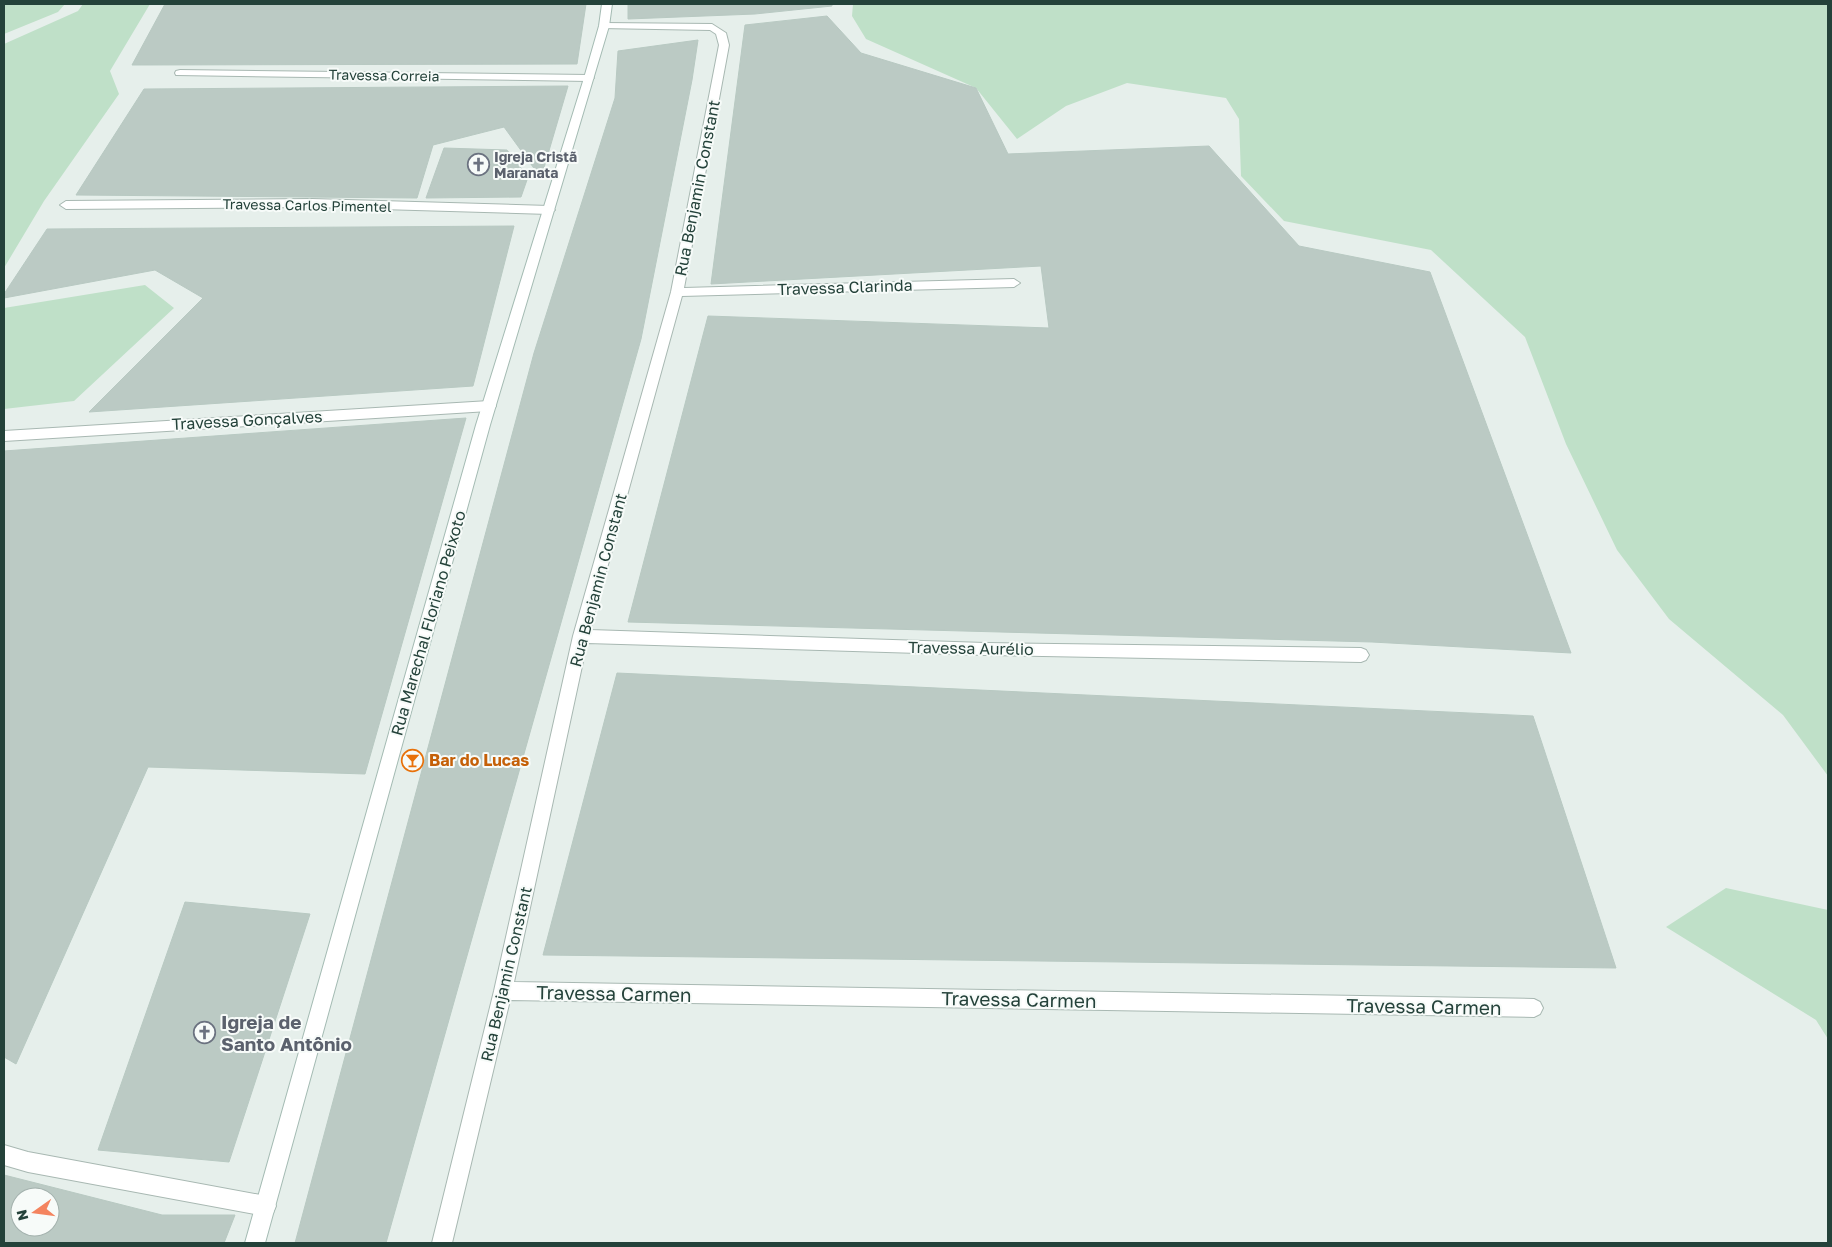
<svg xmlns="http://www.w3.org/2000/svg" width="1832" height="1247" font-family="'Golos Text',sans-serif">
	<style>
		.green { fill: #bfe0c8 }
		.building { fill: #bbcac4; stroke: #b8c9c2; fill-rule: evenodd }
		.lines { fill: none; stroke-linecap: round; stroke-linejoin: round }
		.minor-casing { stroke: #a8b8b2; stroke-width: 2 }
		.secondary-casing { stroke: #a4bbb3; stroke-width: 2 }
		.minor { fill: #fff; fill-rule: evenodd }
		.secondary { fill: #fff; fill-rule: evenodd }
		.labels { text-anchor: middle; dominant-baseline: central; stroke-width: 4; stroke-linejoin: round; paint-order: stroke }
		.far-street-label { font-size: 14px; fill: #24423a; stroke: #f7fbf9 }
		.far-worship-label { font-size: 14px; font-weight: bold; fill: #5b616d; stroke: #f7fbf9; text-anchor: start }
		.street-label { font-size: 16px; fill: #24423a; stroke: #f7fbf9 }
		.food-label { font-size: 16px; font-weight: bold; fill: #c56008; stroke: #f7fbf9; text-anchor: start }
		.near-street-label { font-size: 19px; fill: #24423a; stroke: #f7fbf9 }
		.near-worship-label { font-size: 19px; font-weight: bold; fill: #5b616d; stroke: #f7fbf9; text-anchor: start }
	</style>
	<rect width="100%" height="100%" fill="#e6efeb"/>
	<path class="green" d="M4 4H65L58 12 4 34Z
		M83 4H150L110 71 119 94 44 201 4 268V44L78 11Z
		M853 4H1828V776L1783 715 1669 619 1617 550 1566 444 1525 337 1431 250 1284 221 1241 176 1239 119 1226 98 1127 83 1066 106 1017 139 976 88 866 39 852 16Z
		M145 285 174 308 74 401 4 409V308Z
		M1726 888 1828 910V1039L1816 1020 1666 927Z"/>
	<path class="building" d="M165 4H586L577 64 132 65Z
		M628 4H832V6L755 14 628 19Z
		M827 16 861 53 976 88 1008 154 1209 146 1299 246 1430 272 1571 653 1372 642 628 622 708 316 1049 328 1041 266 711 284 745 25Z
		M698 40 692 80 641 339 386 1243H295L534 353 615 98 618 51Z
		M568 86 541 178 504 127 433 145 417 198 76 195 144 89Z
		M444 148 507 150 528 177 521 197 426 198Z
		M514 226 473 386 89 412 203 298 155 270 4 298V294L47 229Z
		M466 418 365 774 148 767 16 1064 4 1057V451Z
		M617 673 1533 716 1616 968 543 955Z
		M185 902 310 914 229 1162 98 1150Z
		M4 1175 162 1215H235L224 1243H4ZM20 1197H50V1227H20Z"/>
	<g class="lines">
		<defs>
			<path id="minor" d="M604 23 712 24 726 33 729 45 684 288 1014 279 1020 283 1014 287 682 296 590 630 985 643 1361 648 1366 650 1369 655 1366 660 1361 662 985 655 587 643 514 982 1534 999 1540 1002 1543 1008 1540 1014 1534 1017 510 1000 452 1243H432L494 991 573 636 671 292 719 45 716 34 710 30 601 28V24Z
				M180 70 589 75 594 78 589 81 176 75 175 73 176 71Z
				M312 199 549 206 555 210 549 214 312 207 66 209 60 205 66 201Z
				M489 401 494 403 496 406 494 409 489 411 4 441V431Z
				M4 1145 28 1152 266 1196 273 1199 276 1206 273 1213 266 1216 28 1172 4 1165Z"/>
			<path id="secondary" d="M602 4H612L609 26 490 425 265 1243H245L476 425 584 78 599 26Z"/>
		</defs>
		<use href="#minor" class="minor-casing"/>
		<use href="#secondary" class="secondary-casing"/>
		<use href="#minor" class="minor"/>
		<use href="#secondary" class="secondary"/>
	</g>
	<defs>
		<symbol id="church-ring" viewBox="-11 -11 22 22"><circle r="9.5" fill="#f7fbf9" stroke="#6b7280" stroke-width="1.5"/><path d="M-1.2-6h2.4v3.5h3.3v2.4h-3.3V6h-2.4V-.1h-3.3v-2.4h3.3Z" fill="#6b7280"/></symbol>
		<symbol id="bar-ring" viewBox="-11 -11 22 22"><circle r="9.5" fill="#f7fbf9" stroke="#e8710a" stroke-width="1.5"/><path d="M-6-5H6L.8 .8V4.5H3.5V6h-7V4.5H-.8V.8Z" fill="#e8710a"/></symbol>
	</defs>
	<g fill-rule="evenodd">
		<use href="#church-ring" x="466" y="152" width="25" height="25"/>
		<use href="#bar-ring" x="400" y="748" width="25" height="25"/>
		<use href="#church-ring" x="192" y="1020" width="25" height="25"/>
	</g>
	<g class="labels">
		<g class="far-street-label">
			<text transform="translate(384 75) rotate(1)">Travessa Correia</text>
			<text transform="translate(307 205) rotate(1)">Travessa Carlos Pimentel</text>
		</g>
		<g class="far-worship-label">
			<text x="494" y="156">Igreja Cristã<tspan x="494" dy="16">Maranata</tspan></text>
		</g>
		<g class="street-label">
			<text transform="translate(697 188) rotate(-79)">Rua Benjamin Constant</text>
			<text transform="translate(845 287) rotate(-2)">Travessa Clarinda</text>
			<text transform="translate(247 420) rotate(-3)">Travessa Gonçalves</text>
			<text transform="translate(598 580) rotate(-75)">Rua Benjamin Constant</text>
			<text transform="translate(428 623) rotate(-74)">Rua Marechal Floriano Peixoto</text>
			<text transform="translate(971 648) rotate(1)">Travessa Aurélio</text>
			<text transform="translate(506 974) rotate(-77)">Rua Benjamin Constant</text>
		</g>
		<g class="food-label">
			<text x="429" y="760">Bar do Lucas</text>
		</g>
		<g class="near-street-label">
			<text transform="translate(614 993) rotate(1)">Travessa Carmen</text>
			<text transform="translate(1019 999) rotate(1)">Travessa Carmen</text>
			<text transform="translate(1424 1006) rotate(1)">Travessa Carmen</text>
		</g>
		<g class="near-worship-label">
			<text x="221" y="1021">Igreja de<tspan x="221" dy="22">Santo Antônio</tspan></text>
		</g>
	</g>
	<rect width="1832" height="1247" fill="none" stroke="#24423a" stroke-width="10"/>
	<g transform="translate(35 1212) rotate(256)"><circle r="24" fill="#f7fbf9" stroke="#a3b1ad"/>
	<path d="M0-4L9 19L0 12L-9 19Z" fill="#f4845f"/>
	<text y="-8" font-size="14" font-weight="bold" text-anchor="middle" fill="#24423a">N</text>
	</g>
</svg>
